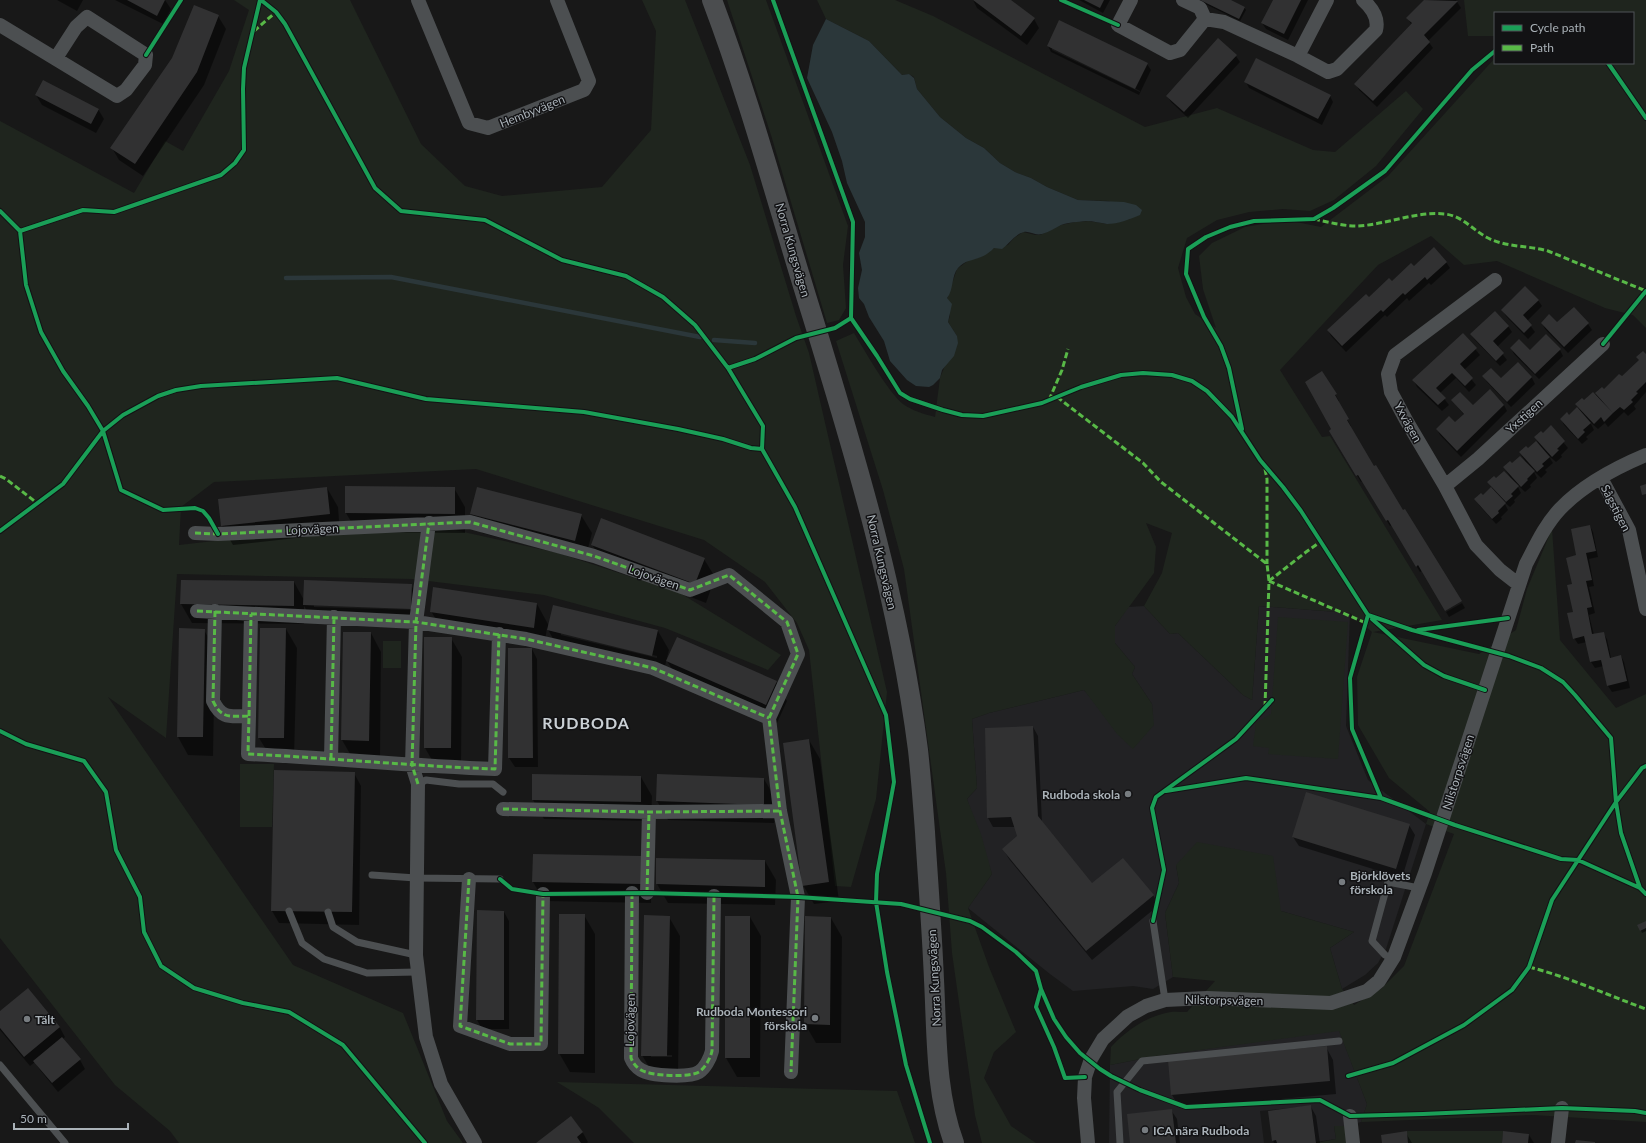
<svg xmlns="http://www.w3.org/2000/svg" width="1646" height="1143" font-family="Lato,sans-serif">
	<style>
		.built { fill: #222224 }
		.green { fill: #1f251e }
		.water { fill: #2b373a }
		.shadow { fill: #0007; fill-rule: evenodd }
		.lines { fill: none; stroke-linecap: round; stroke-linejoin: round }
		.stream { stroke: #2b373a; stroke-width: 4.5 }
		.building { fill: #313132 }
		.lane { stroke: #4c4f51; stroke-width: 7 }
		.street { stroke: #4c4f51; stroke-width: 14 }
		.secondary { stroke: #4b4d4f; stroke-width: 20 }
		.quiet { stroke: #58b947; stroke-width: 3; stroke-dasharray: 6 3; stroke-linecap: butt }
		.cycleway-casing { stroke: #121214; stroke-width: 6 }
		.cycleway { stroke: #1a9f57; stroke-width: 4 }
		.poi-dot { fill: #777c80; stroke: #121214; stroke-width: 1.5 }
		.labels { text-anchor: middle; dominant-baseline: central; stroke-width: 3; stroke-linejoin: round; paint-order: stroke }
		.street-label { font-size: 12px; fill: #aab2b8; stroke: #121214 }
		.poi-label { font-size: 12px; font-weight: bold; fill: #aab2b8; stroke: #121214; text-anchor: start }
		.district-label { font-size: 16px; font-weight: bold; letter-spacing: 1px; fill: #cad0d5; stroke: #121214 }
	</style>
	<rect width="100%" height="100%" fill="#181818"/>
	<path class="built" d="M1144 606 1170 634 1178 633 1243 695 1252 700 1259 606 1350 613 1346 726 1368 780 1426 824 1386 949 1378 963 1365 975 1342 989 1330 948 1354 932 1281 911 1176 865 1179 883 1165 913 1173 977 1153 989 1133 986 1073 991 1050 974 968 908 992 874 967 799 977 788 972 719 989 713 1084 690 1133 748 1153 725 1152 704 1132 674 1135 667 1115 643V626L1128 607Z
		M1339 1030 1367 1104 1361 1122 1347 1126H1334L1336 1139 1316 1142 1311 1106 1260 1111 1264 1143H1109L1110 1065 1156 1056Z"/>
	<path class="green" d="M234 0H350L421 144 465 186 502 196 602 187 651 130 656 31 642 0H685L750 165 796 316 809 353 887 692 876 799 851 887 835 886 809 650 797 623 765 582 704 540 476 469 214 482 181 507 179 545 259 536 450 529 558 553 680 593 781 655 768 670 665 628 544 595 412 579 177 574 166 738 108 697 293 965 403 1013 447 1121 463 1143H179L170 1131 115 1085 0 938V121L134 193 165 141 183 151 229 71 249 10Z
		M727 0H766L848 226 843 265 846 308 839 320 827 323 771 135Z
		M817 0H895L933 16 1145 127 1217 108 1313 150 1335 152 1406 91 1423 109 1376 166 1334 200 1310 211 1283 209 1249 212 1217 220 1187 238 1178 268 1186 297 1195 314 1216 328 1203 289 1199 256 1212 243 1245 227 1286 220 1321 227 1388 176 1495 58V63H1633V13H1495V36H1468L1464 0H1646V328L1633 315 1605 308 1497 261 1464 265 1431 236 1378 265 1280 370 1322 437 1330 436 1442 620 1373 632 1479 654 1516 630 1527 589 1552 529 1560 640 1616 708 1646 694V1122L1533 1115 1361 1122 1367 1104 1339 1031 1156 1056 1110 1065 1111 1047C1126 1031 1144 1018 1166 1013 1172 1011 1180 1012 1187 1012L1215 981 1173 977 1165 913 1179 883 1176 865 1197 842 1273 856 1281 911 1354 932 1330 948 1342 989 1354 1005 1382 988 1404 966 1454 834 1426 824 1430 812 1389 778 1358 725 1357 677 1372 632 1350 613 1259 606 1252 700 1243 695 1178 633 1170 634 1144 606 1162 573 1172 533 1146 523 1156 547 1154 573 1115 626V643L1135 667 1132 674 1152 704 1154 725 1133 749 1117 734 1084 690 989 713 972 719 977 788 967 799 981 834 992 874 968 908 989 967 1016 1032 994 1052 984 1078 1011 1126 1036 1143H982L975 1115 952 953 946 873 904 569 883 490 836 341 854 333C865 351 888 392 903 404 913 411 924 414 935 417L940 378 957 336 948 322 950 316 947 298 957 269 969 260 980 257 994 248 1008 245 1014 238 1023 232 1035 235H1040L1061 225 1075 222 1088 221 1107 224 1130 219 1109 201 1078 200 1047 187 1031 178 1015 172 1000 163 984 148 966 138 940 117 917 89 914 77 909 74 902 75 869 41 826 19Z
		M1278 617 1348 622 1338 759 1268 754 1269 748 1253 746 1256 723 1271 714Z
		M383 641H401V668H383Z
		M240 764H274L272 827H240Z
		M557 1082 897 1091 915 1143H634L599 1108Z
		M1334 1126H1347L1349 1143H1316L1336 1139Z
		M1407 1131H1503L1502 1143H1408Z"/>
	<path class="water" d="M826 19 869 41 902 75 909 74 914 78 917 89 940 117 966 138 984 148 1000 163 1015 172 1031 178 1047 187 1078 200 1124 202 1136 205 1142 210 1140 215C1131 219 1118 224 1107 224 1100 223 1094 221 1086 221 1078 222 1069 222 1061 225 1055 228 1049 232 1042 234 1035 236 1030 231 1024 232 1015 234 1009 244 1002 249L994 248C990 252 986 255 981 257 972 261 965 260 958 268 951 276 954 290 947 298L952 304 948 322 957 336 958 343 954 356 942 370 940 378 933 385 929 387 916 386 907 380 890 361 884 341 869 317 864 304 859 298 858 288 862 270 859 253 865 237V222L847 183 842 161 832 132 807 78 813 45Z"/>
	<path class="shadow" d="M57 0H83L77 11Z
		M115 0H165L171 9 163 24Z
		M973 0H1009L1034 19 1039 28 1027 45 977 8Z
		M1079 0H1110L1103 13Z
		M1197 0H1229L1244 7 1246 10 1240 21Z
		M1274 0H1308L1288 40 1266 29 1262 23Z
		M1426 0H1456L1461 8 1428 41 1433 48 1377 107 1359 90 1356 84 1411 24 1408 18Z
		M218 16 226 29 204 85 143 176 119 160 112 148Z
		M1048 46 1147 64 1151 70 1139 95 1051 52ZM1052 47 1140 91V92L1052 50Z
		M1236 56 1240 62 1188 118 1171 102 1167 96Z
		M1246 82 1330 96 1333 102 1322 125 1249 88Z
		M36 95 98 109 104 119 96 133 42 105Z
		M1446 262 1450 268 1431 285 1429 283 1409 301 1407 298 1387 317 1385 315 1346 352 1331 336 1328 330 1369 299 1413 267Z
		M1538 300 1542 306 1527 321 1535 332 1528 339 1506 316 1502 310Z
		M1542 323 1588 324 1592 330 1568 353 1545 329Z
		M1508 326 1512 332 1497 347 1507 360 1500 366 1475 340 1471 334Z
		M1463 334 1480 355 1464 370 1476 385 1469 392 1456 378 1440 393 1449 405 1442 411 1417 387 1414 381Z
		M1546 336 1560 350 1563 356 1539 379 1514 354 1511 348 1530 351Z
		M1646 356V392L1634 406 1636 409 1628 416 1624 412 1608 427 1605 423 1598 429 1590 422 1594 430 1586 437 1588 439 1582 444 1564 425 1561 419 1581 412 1576 405 1595 395 1602 388 1604 391Z
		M1518 363 1532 378 1535 384 1511 407 1487 382 1484 376 1501 379Z
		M1322 372 1339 401 1337 402 1351 426 1349 427 1373 467 1422 571 1420 572 1392 525 1390 526 1362 481 1361 482 1331 431 1333 430Z
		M1452 400 1473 407 1504 405 1507 411 1461 457 1440 435 1437 429 1455 424 1464 415Z
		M1551 427 1568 448 1561 455 1562 457 1556 462 1548 455 1553 463 1545 470 1547 472 1541 478 1533 470 1537 478 1530 485 1531 487 1525 492 1516 483 1521 493 1514 500 1515 502 1510 507 1504 502 1508 510 1501 517 1502 519 1496 524 1479 505 1475 499 1483 496 1492 488 1489 482 1510 477 1504 467 1525 461 1520 453 1540 446 1535 437 1543 434Z
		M327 488 338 507 340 533 233 545 222 526Z
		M454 488 465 507V533L357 532 346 513Z
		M471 514 581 515 592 533 585 560 482 533Z
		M1590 526 1593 532 1598 557 1589 559 1594 586 1589 587 1595 613 1589 615 1594 635 1603 633 1607 639 1611 658 1621 656 1624 662 1630 688 1612 692 1608 686 1604 666 1595 668 1591 662 1587 642 1578 644 1574 638 1573 585 1577 556Z
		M592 544 704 559 715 577 706 603 603 563Z
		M294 582 304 600 411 585 422 604 421 628 315 624 304 606V624L192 623 181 604ZM314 605 416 608V610L314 607Z
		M1462 603 1465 608 1449 617 1446 612Z
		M537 604 549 626 658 631 669 650 663 674 559 649 547 628 544 647 442 630 431 611ZM561 633 657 656V658L561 635Z
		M286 629 297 648 294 757 270 756 259 738Z
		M204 630 215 649 213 756 188 755 178 737Z
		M371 633 381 652 380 760 353 759 342 740Z
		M451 638 462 657 461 767H436L425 748Z
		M532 649 537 659 538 767H515L509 758Z
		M667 661 776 682 787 701 777 723 678 679Z
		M1033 727 1038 736 1042 823 1092 885 1153 895 1159 905 1092 960 1009 859 1003 849 1019 836 1015 827H993L988 818Z
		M809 740 820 759 839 901 814 904 803 885Z
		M354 773 361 786 359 925 279 923 272 911Z
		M641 777 652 796 651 821 544 819 533 800Z
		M764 779 775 798 774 823 668 820 657 801Z
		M1409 825 1415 835 1402 878 1299 846 1293 837Z
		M657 859 765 861 776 880 775 905 668 903 657 884Z
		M652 875 651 903 544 901 533 882Z
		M504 912 509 921V1029H482L477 1020Z
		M584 915 595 934V1073L570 1072 559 1053Z
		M669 917 680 936 678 1075 653 1074 642 1055ZM651 1055H672V1057H651Z
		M750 917 761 936 760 1077H737L726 1058Z
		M831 918 842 937 841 1043H816L805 1024Z
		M1646 922V931L1642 933 1639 926Z
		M28 989 60 1028 65 1037 63 1039 80 1060 85 1069 58 1092 40 1070 35 1062 30 1066 0 1030V1012Z
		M1326 1047 1333 1060 1336 1094 1180 1108 1172 1095 1169 1061Z
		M1311 1107 1316 1116 1320 1143H1274L1273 1140Z
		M1171 1110 1177 1119 1180 1143H1131Z
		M571 1118 583 1133 588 1142 587 1143H538Z
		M1406 1133 1412 1143H1383Z
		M1529 1135 1534 1143H1503Z"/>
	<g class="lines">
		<path class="stream" d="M286 278 391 277 700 337
			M714 340 755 343"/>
	</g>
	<path class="building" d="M127 0H165L157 16Z
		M973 0H1011L1035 18 1021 36Z
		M1084 0H1104L1100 8Z
		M1200 0H1231L1245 7 1239 19Z
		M1273 0H1301L1284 34 1261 23Z
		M1424 0 1458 1 1424 35 1430 42 1373 101 1354 84 1412 23 1406 18Z
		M194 5 219 15 197 72 135 164 110 148 172 58Z
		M1059 20 1148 63 1135 89 1047 46Z
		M1218 38 1237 55 1184 112 1166 96Z
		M1256 58 1331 95 1318 119 1244 82Z
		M43 80 99 109 91 124 35 95Z
		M1434 247 1447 262 1427 280 1425 277 1405 295 1403 293 1383 312 1381 310 1342 346 1327 330 1366 294 1369 297 1389 278 1392 281 1411 263 1414 266Z
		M1525 286 1539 300 1523 315 1532 325 1524 333 1501 310Z
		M1574 307 1589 323 1564 347 1541 323 1549 314 1557 322Z
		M1495 311 1509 326 1493 341 1504 353 1496 361 1470 334Z
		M1463 333 1477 348 1460 364 1473 378 1465 386 1452 373 1436 388 1446 398 1438 405 1412 380Z
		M1546 334 1561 349 1535 374 1510 348 1519 339 1530 350Z
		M1643 351 1646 354V382L1636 392 1638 393 1631 400 1633 402 1624 410 1620 407 1613 413 1595 393 1602 387 1604 389 1619 374 1622 376 1639 360 1636 357Z
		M1518 362 1532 377 1507 402 1482 376 1491 368 1501 378Z
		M1322 371 1337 394 1335 395 1349 419 1347 420 1374 466 1376 465 1403 510 1405 509 1462 601 1445 611 1418 565 1416 567 1388 520 1386 521 1358 475 1356 476 1329 431 1331 429 1305 382Z
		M1490 389 1504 405 1457 451 1436 429 1449 416 1455 422 1464 414 1451 400 1460 392 1473 405Z
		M1593 392 1613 413 1604 422 1601 417 1594 424 1575 404 1582 398 1584 400Z
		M1577 407 1591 423 1583 430 1585 432 1578 439 1560 419 1567 412 1569 415Z
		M1551 425 1565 441 1557 449 1559 450 1552 457 1534 437 1541 431 1543 433Z
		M1536 441 1550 457 1542 464 1544 466 1537 472 1519 452 1526 446 1528 448Z
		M1520 456 1535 471 1527 479 1528 480 1521 487 1503 467 1510 461 1512 463Z
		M1504 471 1519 486 1511 494 1513 496 1506 502 1487 482 1494 476 1496 478Z
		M1646 484V494L1642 495 1640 486Z
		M345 486 455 487V514L345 513Z
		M327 487 330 514 221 526 218 499Z
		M477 487 582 514 575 541 470 514Z
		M1491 487 1506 503 1498 511 1499 513 1492 519 1474 499 1481 493 1483 495Z
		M601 518 705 558 695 584 591 545Z
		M1590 525 1596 551 1586 553 1592 580 1586 581 1592 607 1587 608 1592 634 1604 632 1610 658 1621 655 1627 681 1607 686 1601 660 1590 662 1584 636 1573 639 1567 613 1573 612 1567 585 1572 584 1566 558 1576 555 1571 529Z
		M181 580 294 581V606L180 604Z
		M304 580 412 584 411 609 303 605Z
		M433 587 537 603 534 628 430 612Z
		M553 605 658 630 652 656 547 630Z
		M179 628 205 629 203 737H177Z
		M260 628H286L284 738H258Z
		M343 632H371L369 741 341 740Z
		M424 637H452L451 748H424Z
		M677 637 777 681 766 705 666 661Z
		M508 648H532L533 758H508Z
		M1033 726 1038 816 1092 883 1123 858 1154 895 1086 951 1002 849 1017 836 1011 817 987 818 985 728Z
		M809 739 829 882 802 886 783 743Z
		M274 770 355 772 352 912 271 911Z
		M532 774 641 776V802L532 800Z
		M657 774 764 778V805L656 801Z
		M1306 792 1410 824 1396 869 1292 837Z
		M533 854 642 856 641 884 532 882Z
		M656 858 765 860V887L656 884Z
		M477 910 504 911V1020H476Z
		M559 914H585L584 1054H558Z
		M644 915 670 916 667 1056H641Z
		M725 916H750V1058H725Z
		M805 916 831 917 830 1025 804 1024Z
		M1646 921V928L1640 931 1637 925Z
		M28 988 60 1027 24 1057 0 1028V1011Z
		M62 1037 81 1059 52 1083 33 1061Z
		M1327 1046 1330 1081 1171 1095 1168 1060Z
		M1311 1105 1316 1143H1277L1276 1140 1272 1141 1268 1111Z
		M1172 1109 1176 1143H1130L1127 1114Z
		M571 1116 583 1132 577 1137 581 1143H536Z
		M1407 1131 1408 1143H1382L1381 1135Z
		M1503 1131 1529 1134 1528 1143H1502Z
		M1576 1140 1595 1142V1143H1575Z"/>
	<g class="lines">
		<path class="lane" d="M418 784 426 780 459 784H493L503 792
			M372 875 416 878 500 879
			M289 911 302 943 324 959 367 973 417 972
			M328 912 333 927 357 942 416 955
			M1153 921 1165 1000
			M1392 959 1385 955 1372 941 1388 882 1419 888
			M0 1065 65 1143
			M1120 1143 1117 1092 1142 1061 1339 1041"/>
		<path class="street" d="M418 0 469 123 488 128 584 90 589 81 557 0
			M1131 0 1118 25 1170 53 1180 50 1205 19 1200 8 1183 0
			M1327 0 1298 56 1328 72 1337 69 1376 30C1379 18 1372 8 1363 0
			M1205 19 1224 22 1298 56
			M0 25 117 96 126 90 145 65 146 55 87 17 76 27 56 58
			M1495 280 1395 355 1388 374 1391 392 1406 420 1445 486 1476 545 1500 570 1518 584
			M1601 478 1629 530 1646 609
			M1445 486 1478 459 1603 344
			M429 523 416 622 412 765 418 784 416 955 426 1037 441 1084 475 1143
			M195 533 218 534 470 522 594 556 690 590 729 575 787 622 798 654 769 718 780 811 798 897 791 1072
			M197 611 416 622 526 639 653 668 769 718
			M215 611 213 701C222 720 231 716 249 716L248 754C331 758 413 766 495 769L499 634
			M249 716 251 614
			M331 759 334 617
			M503 809 649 812 780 811
			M469 879 460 1026 510 1044H541L543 894
			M632 893 631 1058C633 1063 636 1067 641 1070 651 1076 689 1078 699 1072 705 1068 710 1059 712 1051L714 896
			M647 893 649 812
			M1350 1116 1353 1143
			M1088 1143 1084 1098 1085 1077 1091 1059 1103 1039 1128 1016 1146 1006 1165 1000 1207 998 1331 1003 1367 991 1379 981 1394 957 1425 873 1526 564C1536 545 1545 525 1560 509 1583 485 1615 468 1646 455
			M1558 1143 1562 1108"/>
		<path class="secondary" d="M712 0C751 103 779 210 812 315 856 458 899 601 918 750 921 777 923 805 925 832 928 881 932 931 934 980 937 1035 935 1091 954 1143"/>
		<path class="quiet" d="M254 31 276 12
			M1314 219C1328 222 1342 226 1357 226 1385 225 1416 211 1444 214 1461 215 1472 229 1486 237 1506 248 1528 245 1548 251L1646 291
			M1057 397 1143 463 1161 482 1267 564 1269 581
			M1049 400 1062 370 1068 349
			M1265 469 1267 479V564
			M0 476 6 479 37 503
			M195 533 218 534 470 522 594 556 690 590 729 575 787 622 798 654 769 718 780 811 798 897 791 1072
			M1269 581 1306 552 1320 542
			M197 611 416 622 526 639 653 668 769 718
			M215 611 213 701C222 720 231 716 249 716L248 754C331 758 413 766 495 769L499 634
			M1265 707 1269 581 1366 623
			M249 716 251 614
			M331 759 334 617
			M418 784 412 765 416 622 429 523
			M503 809 649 812 780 811
			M469 879 460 1026 510 1044H541L543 894
			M632 893 631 1058C633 1063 636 1067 641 1070 651 1076 689 1078 699 1072 705 1068 710 1059 712 1051L714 896
			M647 893 649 812
			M1529 967C1569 977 1607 995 1646 1009"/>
		<defs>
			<path id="cycleway" d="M261 0 276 12 285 24 375 188 401 211 485 220 562 260 626 276 663 297 695 325 728 368 763 426 762 449
				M773 0 853 222 851 318 877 356 900 393 910 399 943 410 962 415 983 416 1042 403 1081 387 1121 375 1143 373 1172 375 1192 381 1207 391 1232 417 1260 460 1283 487 1301 511 1368 615 1412 630 1509 656 1541 668 1563 682 1575 695 1611 738 1616 802 1621 833 1640 888 1646 894
				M1061 0 1118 25
				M146 55 181 0
				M1608 63 1646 118
				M0 211 20 231 26 285 41 332 63 371 88 406 103 431 121 490 163 510 195 508 203 511 209 518 218 534
				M20 231 83 210 114 212 221 175 235 163 244 150 243 89 244 68 260 0
				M1603 344 1646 291
				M728 368 755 359 796 338 835 328 851 318
				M1242 429 1229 368 1221 346 1204 317 1186 274 1188 249 1206 237 1230 227 1254 221 1314 219 1333 208 1385 171 1472 70 1495 51
				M0 531 63 484 103 431 123 415 158 396 176 390 201 386 337 378 426 399 584 412 678 429 723 439 751 448 762 449 795 507 886 715 894 782 877 874 876 902 887 972 906 1065 930 1143
				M1368 615 1350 678 1352 729 1381 798 1455 825 1561 859 1578 860 1640 888
				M1372 619 1424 665 1444 676 1485 690
				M1418 630 1508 618
				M0 731 26 744 84 761 106 792 116 850 140 897 144 932 161 966 194 988 243 1003 289 1012 343 1045 425 1143
				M1166 791 1246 778 1381 798
				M500 879 512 889 543 894 647 893 798 897 901 904 970 921 982 927 1016 952 1036 971 1041 989 1054 1019 1066 1037 1080 1053 1100 1069 1111 1076 1140 1090 1186 1107 1320 1100 1350 1116 1423 1114 1562 1108 1635 1111 1646 1113
				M1153 921 1164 870 1152 808 1156 797 1236 739 1272 700
				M1041 989 1036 1007 1054 1047 1065 1078 1085 1077
				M1348 1076 1393 1063 1464 1025 1512 990 1529 967 1552 900 1616 802 1642 768 1646 766"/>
		</defs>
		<use href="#cycleway" class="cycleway-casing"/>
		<use href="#cycleway" class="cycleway"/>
	</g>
	<g class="poi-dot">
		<circle cx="1128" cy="794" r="4"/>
		<circle cx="1342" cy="882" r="4"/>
		<circle cx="815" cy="1018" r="4"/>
		<circle cx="27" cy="1019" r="4"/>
		<circle cx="1145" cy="1130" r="4"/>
	</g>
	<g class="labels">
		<g class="street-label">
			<text transform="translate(532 111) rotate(-22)">Hembyvägen</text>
			<text transform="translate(793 250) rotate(74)">Norra Kungsvägen</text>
			<text transform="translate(1524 416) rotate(-43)">Yxstigen</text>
			<text transform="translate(1408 422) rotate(61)">Yxvägen</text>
			<text transform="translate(1616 508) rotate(63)">Sågstigen</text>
			<text transform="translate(312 529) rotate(-3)">Lojovägen</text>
			<text transform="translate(882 562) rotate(77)">Norra Kungsvägen</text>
			<text transform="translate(654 577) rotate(19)">Lojovägen</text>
			<text transform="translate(1458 772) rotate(-72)">Nilstorpsvägen</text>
			<text transform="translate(934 978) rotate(-93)">Norra Kungsvägen</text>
			<text transform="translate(1224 1000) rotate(1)">Nilstorpsvägen</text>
			<text transform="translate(630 1020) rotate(-89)">Lojovägen</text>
		</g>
		<g class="poi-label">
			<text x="1120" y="794" text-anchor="end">Rudboda skola</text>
			<text x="1350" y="875">Björklövets<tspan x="1350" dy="14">förskola</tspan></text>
			<text x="807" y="1011" text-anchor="end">Rudboda Montessori<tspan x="807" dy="14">förskola</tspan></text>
			<text x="35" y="1019">Tält</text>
			<text x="1153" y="1130">ICA nära Rudboda</text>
		</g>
		<g class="district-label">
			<text x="586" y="722">RUDBODA</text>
		</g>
	</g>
	<rect x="1494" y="12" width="140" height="52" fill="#121214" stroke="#4f5256"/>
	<rect x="1502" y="25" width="20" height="6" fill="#1a9f57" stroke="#4f5256"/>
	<text x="1530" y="32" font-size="12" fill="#aab2b8">Cycle path</text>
	<rect x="1502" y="45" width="20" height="6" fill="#58b947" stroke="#4f5256"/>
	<text x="1530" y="52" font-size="12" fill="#aab2b8">Path</text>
	<path d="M14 1123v6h114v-6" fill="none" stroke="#aab2b8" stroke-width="2"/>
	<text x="20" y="1123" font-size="12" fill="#aab2b8" stroke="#121214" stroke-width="3" paint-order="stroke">50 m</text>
</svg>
